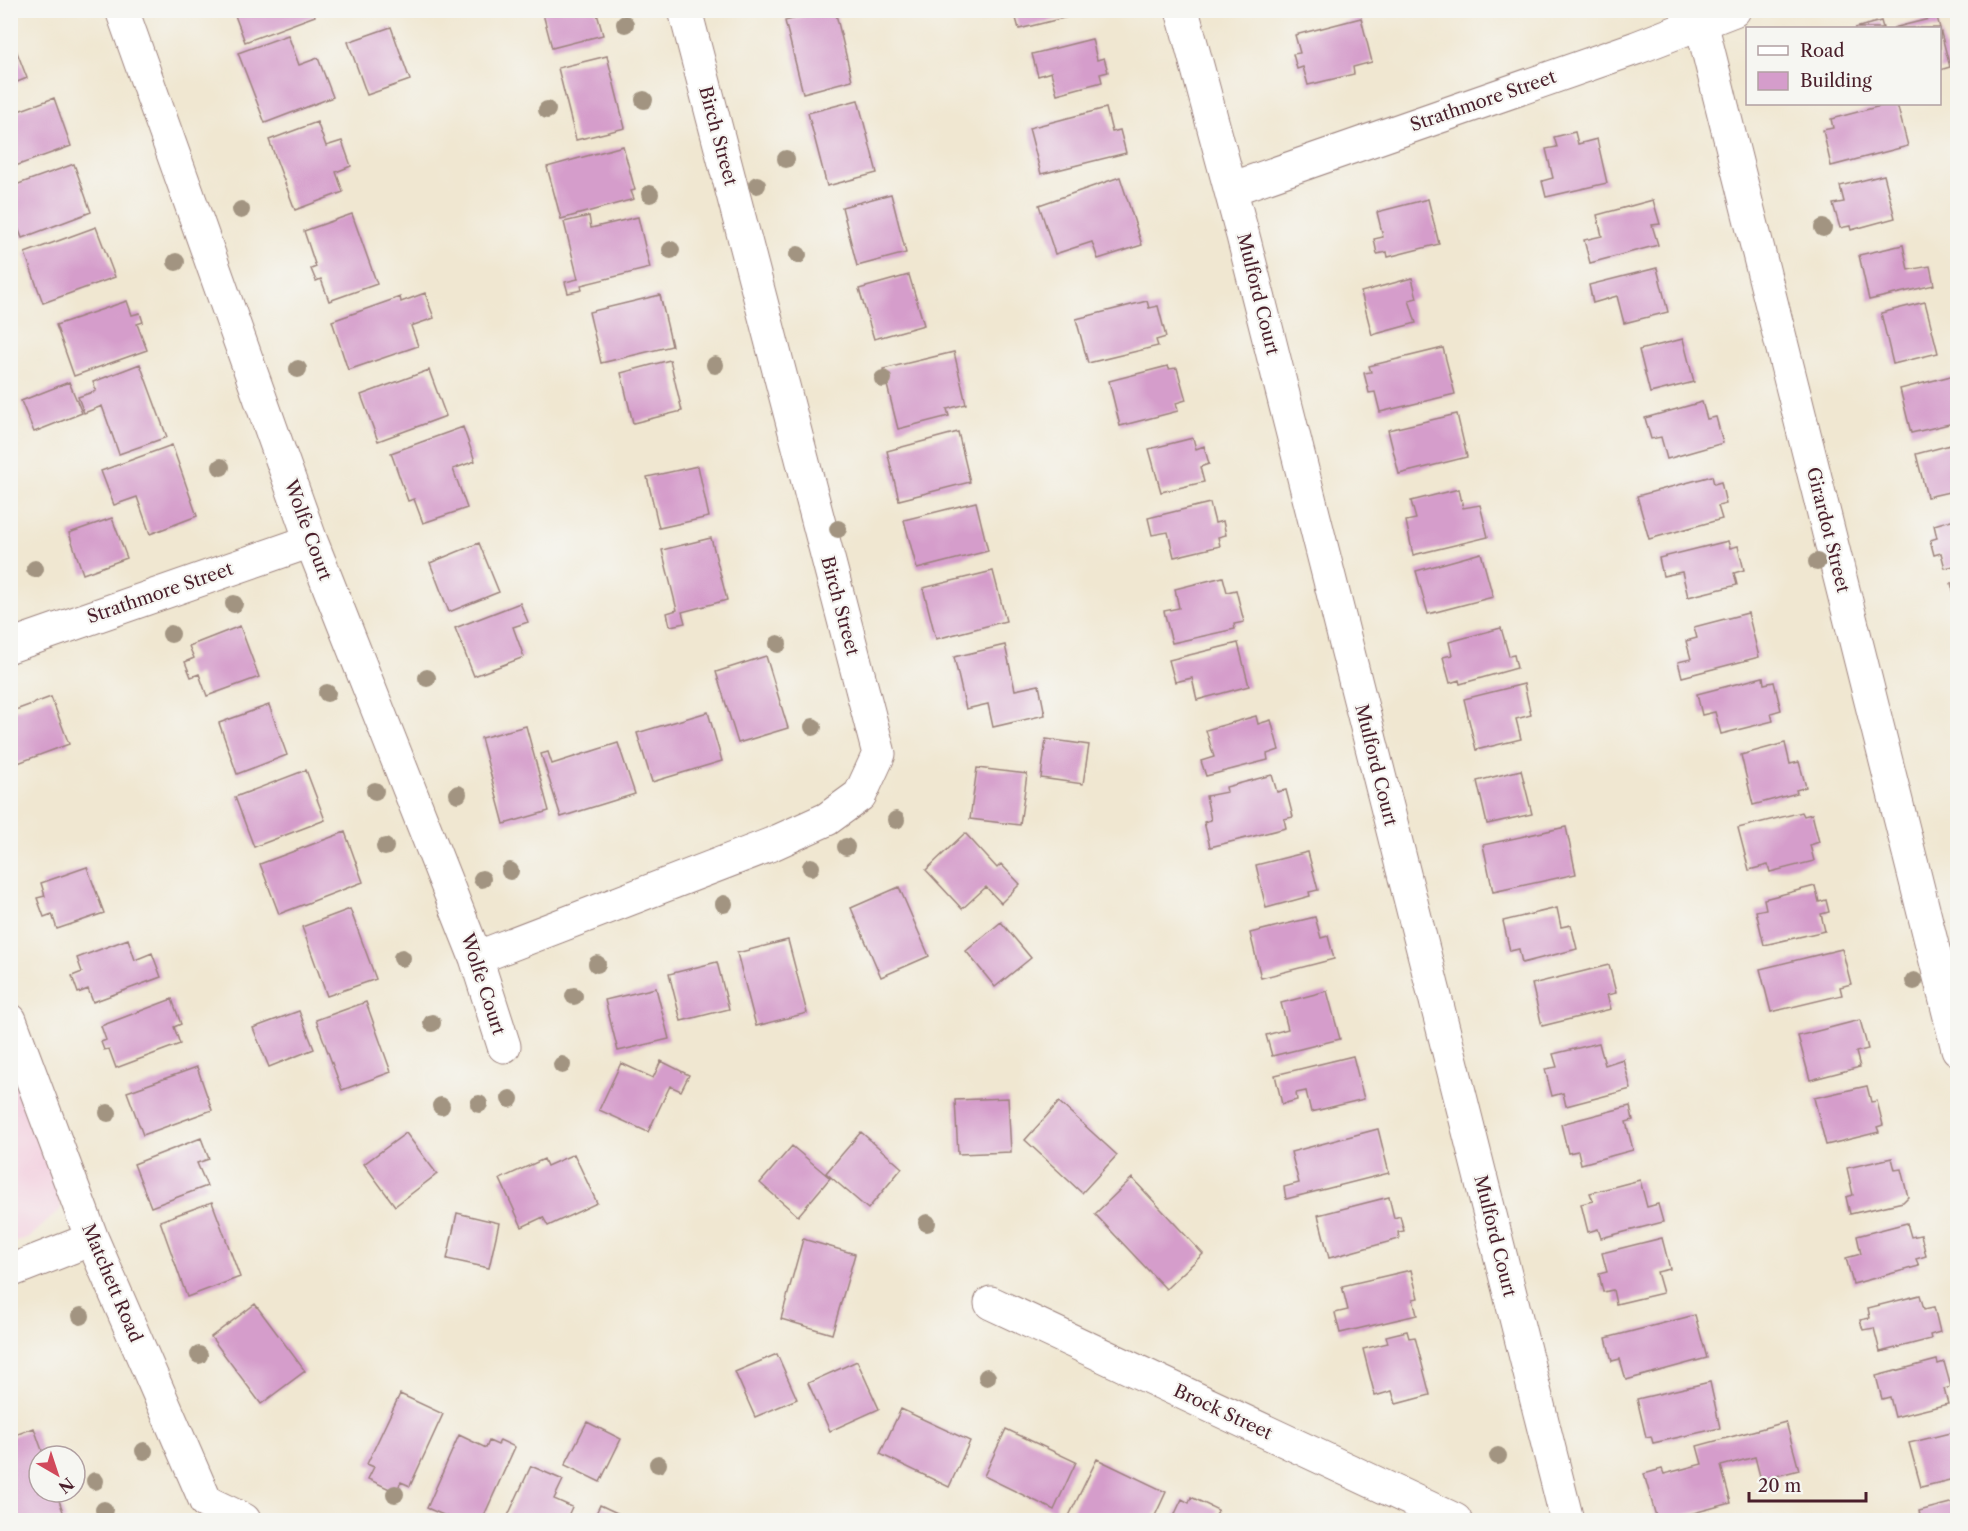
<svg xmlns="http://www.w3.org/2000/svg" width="1968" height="1531" font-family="'Libre Caslon Text',serif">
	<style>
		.built { fill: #f3cfdf }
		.building { fill: #d59dcb }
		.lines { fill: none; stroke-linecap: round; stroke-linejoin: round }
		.minor-casing { stroke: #9d837e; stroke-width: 35 }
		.minor { stroke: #fff; stroke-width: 33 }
		.tree { fill: #a29481 }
		.labels { text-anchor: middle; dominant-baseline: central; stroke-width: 4.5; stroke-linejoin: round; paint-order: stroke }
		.street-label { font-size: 18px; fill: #4a1f2b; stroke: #f6f6f2 }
	</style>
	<rect width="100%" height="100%" fill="#f6f6f2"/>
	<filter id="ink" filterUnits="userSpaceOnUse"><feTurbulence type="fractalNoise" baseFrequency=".0167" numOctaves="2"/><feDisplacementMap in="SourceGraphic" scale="12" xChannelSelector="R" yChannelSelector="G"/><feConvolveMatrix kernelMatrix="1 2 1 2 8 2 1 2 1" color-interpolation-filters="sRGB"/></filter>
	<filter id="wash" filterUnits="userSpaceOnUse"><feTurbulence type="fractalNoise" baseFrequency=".008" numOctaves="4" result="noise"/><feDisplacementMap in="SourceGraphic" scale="24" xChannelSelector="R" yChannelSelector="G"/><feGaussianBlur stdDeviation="1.35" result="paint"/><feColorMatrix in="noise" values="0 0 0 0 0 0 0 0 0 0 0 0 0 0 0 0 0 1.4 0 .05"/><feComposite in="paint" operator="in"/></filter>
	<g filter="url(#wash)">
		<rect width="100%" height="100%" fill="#f0e7d1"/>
		<path class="built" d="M18 1070 60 1184 61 1209 31 1236 11 1244 10 1073Z"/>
		<g id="blocks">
			<path class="building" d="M233 10H313L315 16 245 42Z
				M542 10H596L603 35 552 48Z
				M827 10H835L852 80 803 93 785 21Z
				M1018 10H1092V11L1019 29 1014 11Z
				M1937 17 1940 28H1893Z
				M1361 18 1372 62 1353 67 1354 74 1308 85 1303 67 1297 69 1293 54 1300 53 1295 35Z
				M1881 21 1883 28H1855Z
				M391 27 410 80 367 95 348 42Z
				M1940 29 1950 67 1940 70Z
				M10 34 27 78 10 85Z
				M288 35 299 65 318 58 333 97 265 123 238 53Z
				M1092 39 1097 60 1104 58 1108 72 1100 74 1102 82 1057 94 1051 72 1038 76 1032 54Z
				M607 56 625 128 576 140 558 68Z
				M54 98 71 146 10 168V114Z
				M858 100 877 173 827 186 808 113Z
				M1888 104H1897L1908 146 1831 166 1823 130 1833 128 1831 119Z
				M1106 108 1112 132 1120 130 1126 153 1041 174 1029 128Z
				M317 122 326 146 342 141 351 166 336 172 343 192 295 210 269 140Z
				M1575 132 1578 144 1597 139 1607 183 1546 197 1542 181 1553 178 1546 149 1557 147 1554 137Z
				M623 146 635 190 631 191 634 199 561 219 547 167Z
				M74 164 91 212 22 238 10 207V187Z
				M1884 175 1895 218 1851 230 1850 226 1840 228 1833 204 1844 202 1840 186Z
				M1120 177 1142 245 1098 259 1092 242 1055 254 1039 205Z
				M891 194 906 253 857 266 842 207Z
				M1428 199 1439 244 1388 257 1387 252 1377 254 1374 239 1383 237 1377 212Z
				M1653 200 1660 224 1652 225 1658 245 1590 263 1584 240 1602 236 1597 215Z
				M352 214 377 284 329 301 321 279 316 281 311 269 316 267 304 231Z
				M589 216 591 228 638 217 650 268 581 285 582 290 568 293 565 282 578 279 564 222Z
				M96 227 115 277 43 303 25 253Z
				M1903 245 1908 270 1930 266 1934 285 1869 300 1859 255Z
				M1657 268 1668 312 1624 323 1617 296 1593 303 1589 285Z
				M909 275 924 325 874 339 859 289Z
				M1412 278 1417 298 1409 300 1416 323 1372 335 1361 292Z
				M425 293 434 318 411 326 418 346 348 370 332 321 400 297 401 302Z
				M660 295 672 346 601 363 589 312Z
				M127 301 132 315 140 313 143 322 137 324 147 350 74 376 56 325Z
				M1147 301 1149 308 1158 306 1166 337 1156 340 1158 346 1088 363 1076 319Z
				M1925 302 1938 353 1893 364 1881 313Z
				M1683 339 1694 382 1650 393 1639 350Z
				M1443 348 1455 394 1380 412 1375 392 1369 393 1364 373 1371 372 1369 366Z
				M954 352 966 404 947 409 949 416 898 429 883 369Z
				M670 360 682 411 633 423 621 373Z
				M140 364 167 437 119 454 102 406 84 413 78 397 96 391 93 382Z
				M1168 366 1169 369 1177 368 1186 400 1176 403 1178 411 1120 426 1109 381Z
				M429 370 446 416 378 441 361 395Z
				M1951 376 1958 401V422L1911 433 1900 389Z
				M69 382 82 413 34 432 21 401Z
				M1702 402 1707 419 1716 417 1723 443 1667 459 1661 437 1651 439 1645 418Z
				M1457 414 1467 457 1399 474 1388 430Z
				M463 427 475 461 453 469 467 508 423 523 414 499 408 501 391 453Z
				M958 432 970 482 899 500 887 451Z
				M1193 438 1196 449 1204 446 1209 464 1200 467 1204 482 1161 492 1149 449Z
				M1958 443V490L1927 497 1916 454Z
				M172 445 197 516 150 534 137 497 114 505 101 471Z
				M698 466 709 517 659 528 647 477Z
				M1712 476 1714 484 1721 482 1726 504 1718 506 1722 519 1649 539 1637 496Z
				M1459 489 1463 508 1480 505 1488 537 1413 555 1406 521 1416 519 1411 501Z
				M976 502 988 551 917 569 904 520Z
				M1210 503 1215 523 1223 521 1226 535 1218 537 1220 546 1174 557 1168 532 1152 535 1148 518Z
				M112 518 127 558 83 574 69 533Z
				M1958 518V565L1945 568 1941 553 1934 555 1930 540 1937 538 1934 525Z
				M711 538 727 600 682 612 685 623 670 626 667 613 677 610 662 550Z
				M1728 541 1730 548 1738 546 1744 570 1734 573 1737 585 1688 597 1682 572 1663 576 1659 558Z
				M479 543 499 592 449 612 430 563Z
				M1481 553 1493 597 1428 614 1416 571Z
				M993 571 1006 621 936 639 923 588Z
				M1223 577 1227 592 1236 590 1244 622 1234 624 1235 629 1172 643 1164 611 1179 608 1175 589Z
				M1958 582V604H1957L1951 583Z
				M520 603 528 622 513 627 524 657 474 676 455 628Z
				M1748 613 1759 657 1682 677 1678 662 1691 659 1686 641 1697 638 1694 627Z
				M240 626 259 677 207 696 199 674 191 677 185 662 194 658 189 646Z
				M1501 628 1509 656 1514 655 1517 668 1460 684 1459 680 1450 683 1443 657 1452 655 1449 642Z
				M1238 643 1249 686 1197 700 1192 678 1175 682 1169 660Z
				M1005 645 1015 690 1039 685 1045 715 993 727 988 704 966 709 954 657Z
				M766 656 788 728 738 743 716 672Z
				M1763 677 1764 684 1774 682 1781 710 1771 713 1773 721 1721 734 1715 712 1702 715 1697 694Z
				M1524 684 1531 715 1516 719 1521 739 1476 750 1464 699Z
				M51 697 69 744 10 766V712Z
				M269 705 287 755 237 774 219 723Z
				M708 712 722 761 652 782 637 733Z
				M1256 716 1258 724 1271 720 1279 750 1267 754 1268 760 1206 776 1201 761 1214 757 1206 730Z
				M526 726 549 811 504 824 481 738Z
				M1046 739 1089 745 1083 784 1041 778Z
				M618 743 635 794 561 817 541 754 548 752 552 764Z
				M1785 743 1790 764 1799 762 1806 787 1796 790 1797 793 1753 805 1741 755Z
				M977 768 1027 774 1020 825 970 819Z
				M306 770 325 820 254 847 235 797Z
				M1521 770 1532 814 1487 824 1477 781Z
				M1272 775 1277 792 1286 790 1293 817 1284 819 1286 828 1210 847 1204 822 1211 820 1206 796 1227 792 1226 787Z
				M1802 812 1804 816 1812 814 1819 842 1810 845 1814 861 1770 872 1768 865 1749 870 1738 828Z
				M1566 827 1576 874 1493 892 1483 845Z
				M345 832 363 882 279 914 260 864Z
				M965 833 997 868 1001 864 1020 884 1001 903 986 887 962 909 926 870Z
				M1308 852 1318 890 1309 892 1310 896 1266 908 1256 865Z
				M87 867 104 913 57 929 52 914 44 917 37 898 45 896 41 883Z
				M1815 886 1819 902 1826 900 1829 912 1821 914 1825 931 1764 945 1756 911 1766 909 1764 899Z
				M899 887 929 956 881 977 851 908Z
				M1557 908 1561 927 1571 925 1577 949 1522 963 1519 949 1510 951 1503 921Z
				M350 909 376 979 327 996 302 927Z
				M1315 917 1321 938 1328 936 1334 959 1261 978 1250 933Z
				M1001 922 1031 958 995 987 966 951Z
				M128 939 135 960 152 953 161 977 93 1002 88 989 78 993 72 976 82 972 77 958Z
				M788 940 807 1013 756 1026 737 953Z
				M1842 949 1851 984 1840 987 1842 995 1771 1012 1760 969Z
				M717 962 729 1009 681 1021 669 974Z
				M1609 965 1616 993 1607 995 1611 1009 1542 1026 1532 984Z
				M656 988 669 1039 618 1051 605 1000Z
				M1327 991 1340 1039 1272 1056 1266 1035 1288 1029 1281 1003Z
				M172 999 181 1024 174 1027 180 1044 116 1068 109 1049 104 1050 101 1042 106 1040 101 1026Z
				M366 1002 391 1072 342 1090 316 1020Z
				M299 1011 314 1049 269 1067 253 1028Z
				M1860 1020 1868 1049 1856 1052 1860 1067 1810 1080 1798 1036Z
				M1599 1043 1605 1065 1623 1059 1631 1089 1566 1106 1563 1093 1552 1096 1545 1069 1557 1067 1553 1054Z
				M1353 1056 1364 1099 1311 1112 1306 1091 1296 1093 1297 1100 1282 1104 1275 1075Z
				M661 1061 689 1075 681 1091 670 1086 648 1132 599 1110 621 1063 653 1078Z
				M197 1067 212 1110 143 1135 127 1092Z
				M1867 1086 1871 1102 1877 1101 1883 1125 1877 1127 1879 1132 1826 1145 1814 1098Z
				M1008 1098 1011 1152 958 1154 955 1100Z
				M1059 1102 1117 1155 1082 1193 1025 1140Z
				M1630 1106 1633 1120 1626 1122 1633 1150 1581 1164 1578 1151 1568 1153 1561 1124Z
				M1378 1129 1389 1173 1286 1199 1284 1187 1299 1183 1291 1152Z
				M861 1132 902 1168 868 1209 826 1173Z
				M406 1133 437 1174 395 1206 364 1164Z
				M201 1138 209 1159 197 1163 207 1186 151 1207 134 1164Z
				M792 1146 830 1178 798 1216 760 1183Z
				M574 1154 597 1203 548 1226 543 1217 522 1227 500 1179 544 1159 547 1166Z
				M1892 1158 1895 1170 1901 1169 1908 1197 1903 1202 1850 1214 1846 1197 1853 1195 1847 1168Z
				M1132 1178 1203 1254 1166 1289 1095 1214Z
				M1640 1180 1647 1207 1658 1204 1663 1222 1601 1238 1598 1229 1588 1232 1581 1204 1593 1201 1590 1193Z
				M1389 1197 1394 1218 1400 1216 1404 1231 1398 1232 1399 1239 1329 1258 1318 1215Z
				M212 1202 240 1277 187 1297 160 1221Z
				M457 1213 499 1223 489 1268 447 1259Z
				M1907 1223 1911 1237 1921 1235 1926 1256 1916 1259 1919 1266 1853 1284 1846 1258 1861 1254 1857 1236Z
				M1662 1238 1670 1269 1657 1272 1663 1293 1616 1304 1613 1290 1603 1292 1599 1274 1607 1272 1602 1253Z
				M803 1239 855 1254 832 1334 781 1319Z
				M1411 1270 1418 1298 1413 1299 1417 1315 1340 1333 1335 1313 1348 1310 1342 1286Z
				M1920 1295 1924 1309 1934 1307 1940 1332 1930 1335 1931 1339 1880 1352 1874 1328 1863 1330 1860 1320 1870 1318 1868 1308Z
				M255 1304 305 1371 261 1404 211 1337Z
				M1695 1315 1707 1358 1626 1380 1620 1359 1612 1361 1606 1338Z
				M1407 1331 1409 1338 1415 1337 1430 1395 1396 1404 1392 1391 1375 1396 1363 1349 1388 1343 1386 1336Z
				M777 1354 797 1399 755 1417 735 1372Z
				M1937 1360 1938 1364 1944 1362 1951 1387 1944 1389 1948 1404 1895 1417 1890 1397 1882 1399 1876 1376Z
				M857 1361 879 1409 830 1431 808 1383Z
				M1710 1382 1720 1428 1653 1443 1651 1436 1646 1437 1637 1399Z
				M400 1394 443 1414 410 1486 401 1482 396 1492 368 1479 374 1467 367 1464Z
				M901 1409 970 1441 949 1487 880 1454Z
				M587 1422 621 1439 600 1482 565 1465Z
				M1786 1422 1799 1470 1761 1480 1755 1457 1721 1466 1731 1503 1671 1519 1672 1520H1657L1644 1474 1662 1469 1664 1474 1702 1464 1697 1446Z
				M34 1428 44 1456H39V1492H56L66 1520H10V1437Z
				M1006 1429 1076 1462 1054 1510 984 1476Z
				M1958 1431V1478L1921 1487 1909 1443Z
				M459 1435 486 1448 489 1441 498 1445 500 1440 515 1447 482 1520H455L427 1508Z
				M1097 1459 1166 1492 1153 1520H1111L1106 1518 1104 1520H1067Z
				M531 1466 563 1480 554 1499 572 1507 566 1520H506Z
				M1191 1497 1218 1510 1216 1515 1227 1520H1172L1182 1499 1189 1503Z
				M1958 1501V1520H1921L1919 1511Z
				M600 1505 632 1520H593Z
				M1733 1516 1734 1520H1718Z
				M1762 1516 1764 1520H1746Z"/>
		</g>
	</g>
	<g filter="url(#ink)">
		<use href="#blocks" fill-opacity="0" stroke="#9d837e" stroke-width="1.5"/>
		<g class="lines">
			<defs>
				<path id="minor" d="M122 10 311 541 476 958 504 1046
					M1182 10 1243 236 1567 1520
					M1698 10 1958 1049
					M1231 189 1636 48 1734 10
					M10 646 311 541
					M476 958 772 844 827 819 860 795 879 754 685 10
					M10 1020 92 1239 206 1502 244 1520
					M10 1271 92 1239
					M991 1303 1455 1520"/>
			</defs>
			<use href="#minor" class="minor-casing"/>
			<use href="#minor" class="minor"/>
		</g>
		<g class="tree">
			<circle cx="625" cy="24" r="9"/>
			<circle cx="644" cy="100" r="9"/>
			<circle cx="547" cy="110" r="9"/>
			<circle cx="786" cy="159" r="9"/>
			<circle cx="757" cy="185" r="9"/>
			<circle cx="650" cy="194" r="9"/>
			<circle cx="241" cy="210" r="9"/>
			<circle cx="1823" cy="228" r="9"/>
			<circle cx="671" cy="250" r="9"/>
			<circle cx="798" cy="255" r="9"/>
			<circle cx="176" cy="262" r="9"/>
			<circle cx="715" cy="365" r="9"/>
			<circle cx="298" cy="369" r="9"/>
			<circle cx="883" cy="379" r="9"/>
			<circle cx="221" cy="467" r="9"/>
			<circle cx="838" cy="529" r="9"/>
			<circle cx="1817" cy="562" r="9"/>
			<circle cx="35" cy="569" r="9"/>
			<circle cx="234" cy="604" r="9"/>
			<circle cx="171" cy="634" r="9"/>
			<circle cx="778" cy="644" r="9"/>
			<circle cx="427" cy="678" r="9"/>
			<circle cx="327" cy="693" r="9"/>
			<circle cx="813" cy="727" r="9"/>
			<circle cx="375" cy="791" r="9"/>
			<circle cx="458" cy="794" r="9"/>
			<circle cx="896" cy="820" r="9"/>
			<circle cx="385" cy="847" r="9"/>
			<circle cx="846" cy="847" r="9"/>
			<circle cx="811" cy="867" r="9"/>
			<circle cx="510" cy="871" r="9"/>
			<circle cx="482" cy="879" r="9"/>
			<circle cx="724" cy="904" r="9"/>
			<circle cx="402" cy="958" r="9"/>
			<circle cx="597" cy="964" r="9"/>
			<circle cx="1914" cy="981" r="9"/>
			<circle cx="574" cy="996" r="9"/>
			<circle cx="432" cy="1023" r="9"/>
			<circle cx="562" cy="1065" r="9"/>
			<circle cx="510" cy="1099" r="9"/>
			<circle cx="479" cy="1104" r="9"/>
			<circle cx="441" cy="1106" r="9"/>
			<circle cx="108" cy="1113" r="9"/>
			<circle cx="927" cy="1223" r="9"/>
			<circle cx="81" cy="1316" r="9"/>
			<circle cx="199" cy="1355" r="9"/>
			<circle cx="987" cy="1377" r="9"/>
			<circle cx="144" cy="1451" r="9"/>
			<circle cx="1498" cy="1456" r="9"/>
			<circle cx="658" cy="1464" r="9"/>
			<circle cx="95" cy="1481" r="9"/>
			<circle cx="395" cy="1494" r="9"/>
			<circle cx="104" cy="1510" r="9"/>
		</g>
	</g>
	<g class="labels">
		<g class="street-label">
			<text transform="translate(1483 101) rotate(-19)">Strathmore Street</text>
			<text transform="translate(718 136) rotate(75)">Birch Street</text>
			<text transform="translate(1258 294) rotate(76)">Mulford Court</text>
			<text transform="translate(308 530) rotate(70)">Wolfe Court</text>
			<text transform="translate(1828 530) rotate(76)">Girardot Street</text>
			<text transform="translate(160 593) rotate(-19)">Strathmore Street</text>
			<text transform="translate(840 606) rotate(75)">Birch Street</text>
			<text transform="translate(1376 765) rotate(76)">Mulford Court</text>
			<text transform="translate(483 984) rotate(72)">Wolfe Court</text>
			<text transform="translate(1495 1236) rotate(76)">Mulford Court</text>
			<text transform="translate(112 1283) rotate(67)">Matchett Road</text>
			<text transform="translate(1223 1412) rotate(25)">Brock Street</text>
		</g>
	</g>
	<rect width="1968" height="1531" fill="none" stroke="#f6f6f2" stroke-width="36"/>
	<rect x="1746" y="27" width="195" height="78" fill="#f6f6f2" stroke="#b1a0a2" stroke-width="1.5"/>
	<rect x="1758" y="46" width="30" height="9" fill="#ffffff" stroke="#b1a0a2" stroke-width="1.5"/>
	<text x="1800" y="57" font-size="18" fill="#4a1f2b">Road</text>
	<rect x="1758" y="72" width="30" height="18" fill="#d59dcb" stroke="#b1a0a2" stroke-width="1.5"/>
	<text x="1800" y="87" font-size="18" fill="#4a1f2b">Building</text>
	<g transform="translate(57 1474) rotate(141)"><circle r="28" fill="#f6f6f2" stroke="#b1a0a2" stroke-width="1.5"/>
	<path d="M0-4.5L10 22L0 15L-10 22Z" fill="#d1495b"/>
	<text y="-9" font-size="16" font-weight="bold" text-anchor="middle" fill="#4a1f2b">N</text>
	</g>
	<path d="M1749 1492v9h117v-9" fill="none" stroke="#4a1f2b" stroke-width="3"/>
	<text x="1758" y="1492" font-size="18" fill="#4a1f2b" stroke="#f6f6f2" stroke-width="4.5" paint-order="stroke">20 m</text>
</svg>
